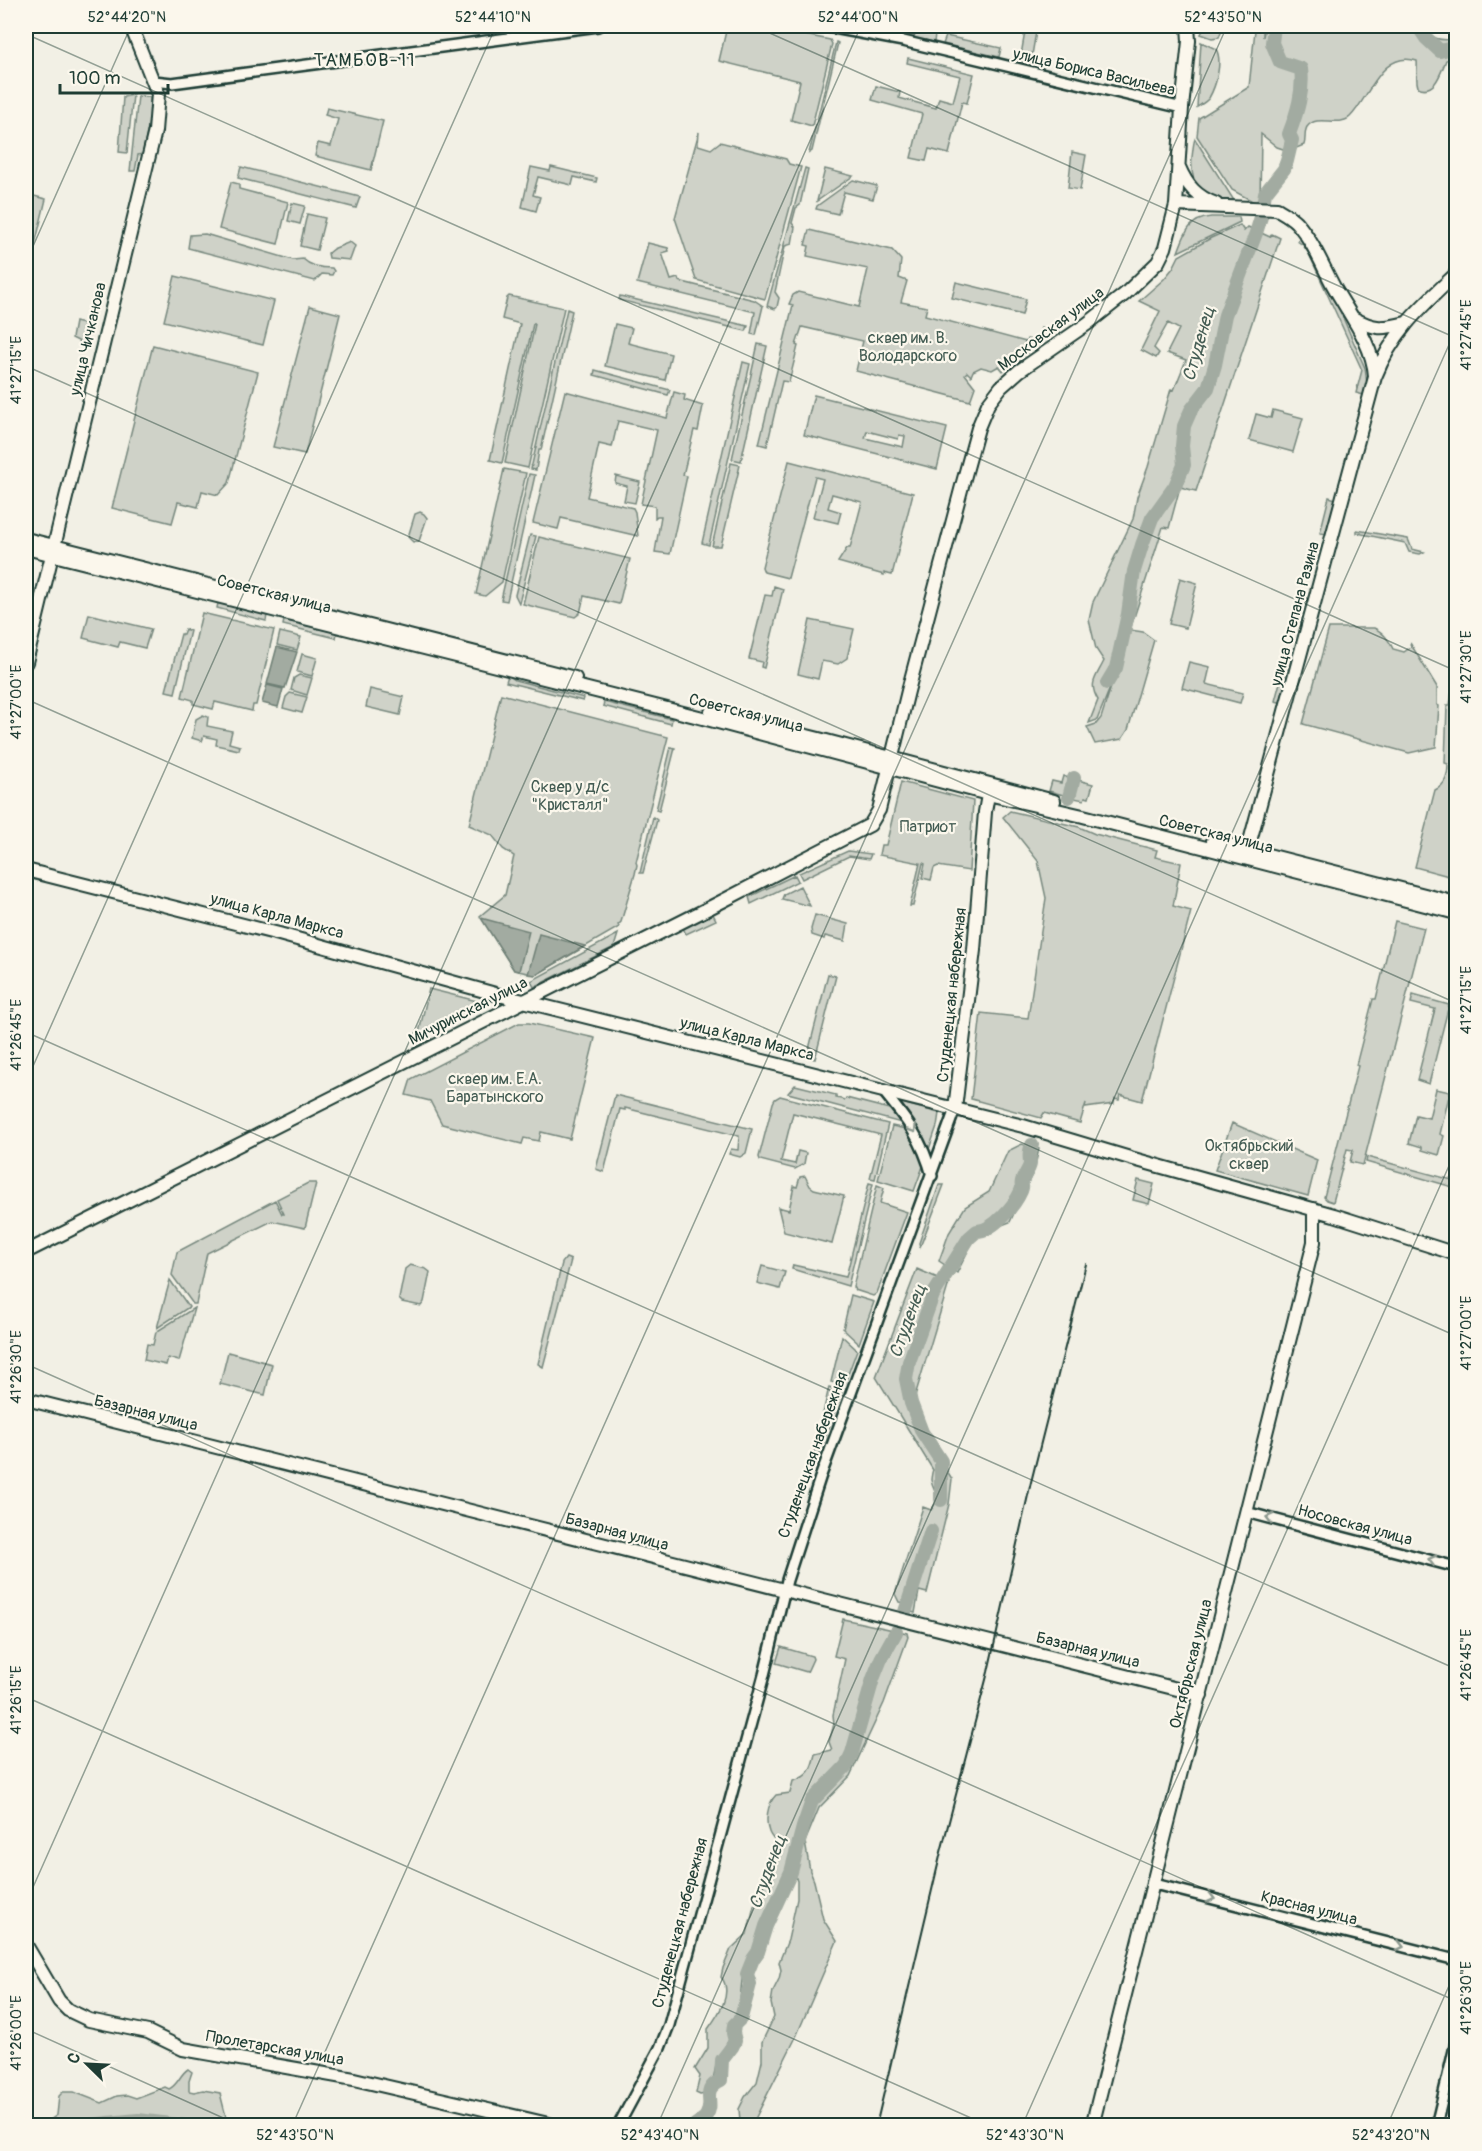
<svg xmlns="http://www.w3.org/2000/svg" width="1482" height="2151" font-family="Pangolin,sans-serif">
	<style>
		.green { fill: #cfd2c8; stroke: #77887e; stroke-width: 1.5; fill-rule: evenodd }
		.water { fill: #a2aba1; stroke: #6e7f75; stroke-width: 1.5 }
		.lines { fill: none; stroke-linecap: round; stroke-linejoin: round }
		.river { stroke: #a2aba1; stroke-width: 14 }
		.minor-casing { stroke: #1f3d34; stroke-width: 14 }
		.major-casing { stroke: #1f3d34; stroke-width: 16 }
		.minor { stroke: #fbf7ec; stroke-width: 9 }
		.major { stroke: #fbf7ec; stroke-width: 12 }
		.rail { stroke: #1f3d34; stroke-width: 2 }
		.oneway { stroke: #8d9a90 }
		.ticks { fill: none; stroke: #1f3d34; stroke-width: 1.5; stroke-opacity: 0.45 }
		.labels { text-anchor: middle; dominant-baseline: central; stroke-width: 4.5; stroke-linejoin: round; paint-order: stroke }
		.street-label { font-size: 16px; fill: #1f3d34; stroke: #fbf7ec }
		.park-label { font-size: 16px; fill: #425b52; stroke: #fbf7ec }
		.neighbourhood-label { font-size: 18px; letter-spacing: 1.5px; fill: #1f3d34; stroke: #fbf7ec }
		.water-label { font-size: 18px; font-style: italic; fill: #465e55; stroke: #fbf7ec }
		.neatline { fill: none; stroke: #1f3d34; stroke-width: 2 }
		.ticks-label { font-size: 15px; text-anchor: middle; fill: #1f3d34 }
	</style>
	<rect width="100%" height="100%" fill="#f2f0e5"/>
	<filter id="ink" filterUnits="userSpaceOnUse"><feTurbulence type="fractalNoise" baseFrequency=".0167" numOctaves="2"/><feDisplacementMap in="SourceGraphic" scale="12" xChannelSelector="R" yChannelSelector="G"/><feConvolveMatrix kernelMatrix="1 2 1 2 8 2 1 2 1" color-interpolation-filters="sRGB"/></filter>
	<g filter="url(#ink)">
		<path class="green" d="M916 26 929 28 930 26H936L934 42 914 38Z
			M1026 26H1037L1032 55 1036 60 1035 64 1020 61Z
			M1205 26H1263V37L1265 26H1423C1432 40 1440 41 1456 39V57L1446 60C1441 72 1435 95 1418 87 1415 78 1418 70 1417 61 1381 49 1369 99 1350 117 1338 128 1317 113 1307 127 1304 132 1306 139 1304 145L1289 151 1277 147 1261 134 1260 203H1256L1232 190 1197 136 1199 118 1249 87 1255 30 1222 29 1219 37 1212 38 1201 34Z
			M726 31H784L830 40 832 44 812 126 791 120 800 81 719 61Z
			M946 36 1001 48 999 57 943 44Z
			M836 42 838 43 812 151 809 153Z
			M1201 42 1216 49C1223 61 1216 86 1209 98 1206 102 1202 104 1197 107Z
			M908 58 974 74 967 103 962 102 949 154 929 149 926 161 911 158 922 114 872 100 876 86 900 92 899 98 936 108 939 98 953 102 960 76 907 63Z
			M133 95 127 153 119 152 123 97Z
			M138 96 150 97 151 110 143 154 138 155 135 171H130Z
			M327 108 383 121 371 170 315 156 318 143 331 146 338 119 325 115Z
			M699 132 698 145 711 149 720 142 786 159 789 164 801 167 765 299 696 280 675 218Z
			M1195 139 1235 202C1205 199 1189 189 1192 157 1193 151 1193 144 1195 139Z
			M1072 152 1086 155 1080 190 1068 188Z
			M241 167 360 197 356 208 238 178Z
			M531 167 550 171 551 167 597 178 596 182 574 177 572 185 538 177 533 195 540 197 536 211 522 207Z
			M805 168 808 169 800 205 796 208 792 223 795 227 792 244 785 246 775 292 779 298 777 307 775 309 767 306Z
			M825 169 853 176 817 201Z
			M853 180 877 186 873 199 844 192 838 214 816 209 817 206Z
			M231 182 239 184V189L288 202 278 244 219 229Z
			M26 186 31 188 30 195 46 199 26 282Z
			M292 203 305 206 300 224 288 221Z
			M307 214 325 218 317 250 300 246Z
			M1211 217H1239L1240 222 1178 252C1185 233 1189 219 1211 217Z
			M1240 225 1244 231 1248 227 1270 237 1272 234 1280 238 1196 491 1180 487 1169 528 1163 527 1130 630 1143 632 1154 640 1128 730 1122 739 1095 744 1087 727 1096 724 1101 718 1111 687 1100 683 1110 688 1097 720 1089 723 1098 700C1088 683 1096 678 1104 661L1096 649 1089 620 1093 602 1133 519 1137 497 1148 467 1171 389 1174 390 1186 360 1167 353 1179 329 1168 323 1154 348 1159 353 1156 358 1141 350 1160 311 1139 301 1164 279 1173 268 1179 256 1211 238Z
			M809 230 892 250 901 260 899 278 907 281 901 302 927 307 925 315 1026 342 1027 339 1037 341 1041 328 1055 332 1037 345 1025 347 1024 350 1029 351 1017 361 1015 359 1003 371 999 366 992 370 981 367 973 371 971 376 967 372 965 374 975 387 970 401 856 371 863 341 802 327 796 345 798 346 789 382 782 381 767 446 759 444 793 305 789 304 793 295 798 292 859 307 868 269 807 256 809 246 805 245Z
			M205 234 293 260 303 259C310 266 322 268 332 268L334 271 332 275 322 274 315 281 188 248 190 235Z
			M1301 238 1329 286 1365 368 1367 384 1364 395 1356 393 1362 370 1309 254 1303 245 1297 241Z
			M350 242 355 246 350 260 329 258 328 253 333 249Z
			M648 243 668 248 669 251 662 253 671 280 678 278 679 281 754 300 763 306 756 335 751 334 755 312 637 283Z
			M175 276 274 301 263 345 164 321Z
			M956 282 1026 299 1022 315 952 298Z
			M509 296 564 308 528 468 505 463 535 324H533L502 463 490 460 520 324 502 319 507 298Z
			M620 296 748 326 746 331 619 300Z
			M310 306 340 314 305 454 273 447Z
			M567 309 572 311 541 450H539L536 470 531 469Z
			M75 322 87 325 89 332 86 345 72 338Z
			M615 324 632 328 628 343 671 354 665 380 605 366Z
			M758 344 767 346 741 461 732 459Z
			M153 345 258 372 229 483 218 495 202 491 198 507 178 502 172 523 112 508Z
			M743 362 750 364 709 545 702 543Z
			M595 370 670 390 668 395 594 375Z
			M565 391 667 418 674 392 685 395 684 400 703 406 698 431 694 430 683 475 687 476 670 554 655 552 661 516H657L655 518V506L641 504 657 430 618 421 612 447 599 444 587 497 633 508 635 512 638 536 561 518 558 529 533 523Z
			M814 395 947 428 937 469 804 435ZM867 431 898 439 899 435 905 436 903 447 865 438Z
			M1273 410 1303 418 1293 452 1249 440 1256 414 1271 418Z
			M789 461 913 493 892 575 884 573V575L838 562 847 548H850L862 502 832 494 828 508 841 512 838 523 813 517 823 479 815 477 788 578 764 572 762 567Z
			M731 463 740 465 721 546H712Z
			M504 469 526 473 502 582 485 596 476 594Z
			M529 474 535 475 507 601 501 600Z
			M616 476 640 482 635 503 624 501 627 486 615 483Z
			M1329 497 1336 499 1327 534 1320 533Z
			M420 512 424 514 427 518 419 541 413 542 408 537 415 514Z
			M1357 530 1408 539 1412 549 1424 552 1420 554 1409 552 1405 543 1357 533Z
			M530 535 536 536 519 603 515 595Z
			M539 537 630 559 619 604 584 596 580 613 575 617 523 604Z
			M1180 578 1197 583 1186 628 1169 624Z
			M774 586 783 589 764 668 761 667 762 662 749 659 765 595 772 596Z
			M218 603 267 615 266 621 217 608Z
			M202 613 274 630 256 705H253L252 711 215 702 213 709 193 704V700L182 697Z
			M89 614 151 629 145 648 120 642 118 647 83 638Z
			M284 620 337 633 336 638 283 625Z
			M810 620 854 629 847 658 838 664 822 661 818 679 798 674Z
			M1329 628H1374C1383 632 1390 641 1393 649L1404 652 1411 647 1410 643 1437 687V705L1439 706 1436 747 1409 753 1303 724Z
			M185 629 190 631 175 693 166 691 181 634H183Z
			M280 632 301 637 297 650 277 645Z
			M302 654 317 658 312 676 297 672Z
			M1287 656 1294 658 1283 703 1275 701Z
			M1189 662 1210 667 1206 684 1243 693 1240 703 1182 688Z
			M299 675 312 678 307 695 291 690 294 678Z
			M508 675 515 680 584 698 583 701 506 682Z
			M1456 682V878L1415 867 1435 790C1446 785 1448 775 1448 764L1445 763 1447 705H1450L1452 690Z
			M370 689 404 697 400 715 366 707Z
			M290 693 307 697 302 713 283 708 286 697Z
			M501 694 668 737 636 862 637 865 635 874 621 922 618 925 619 927 536 975 514 970 480 916 505 895 514 856 503 849 492 835 469 825Z
			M604 702 672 719 671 724 603 706Z
			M203 715 208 717 207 726 232 731 229 743 240 746 239 750 216 745 217 739 204 736 202 741 192 738 196 719Z
			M671 747 675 748 659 811 656 810Z
			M1063 776 1069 778 1071 784 1067 796 1049 791 1052 781 1061 783Z
			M1078 780 1093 784 1089 798 1085 797 1084 800 1069 797 1073 784Z
			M901 782 973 801 969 871 938 866 934 868 931 880 922 878 925 864 923 863 913 906H910L920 863 879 855 881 845H886Z
			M1010 811 1079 827 1095 834 1157 850 1155 857 1181 863 1173 906 1191 911 1142 1101 1120 1095 1119 1100 1115 1099 1114 1104 1085 1108 1086 1103 1080 1123 1044 1113 1041 1118 971 1099 981 1013 1028 1018 1046 898 1038 861 1003 817Z
			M653 817 657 820 643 873H640Z
			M848 851 871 854 869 859 849 856 802 879 799 873Z
			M795 875 798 881 751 904 749 897Z
			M800 886 810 906 782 899 784 894Z
			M713 914 716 920 686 934 683 928Z
			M815 915 848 924 845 941 825 936 824 939 812 935 811 929Z
			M1395 921 1424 928 1363 1165 1350 1162 1353 1150 1347 1149 1333 1202 1327 1200 1324 1197 1358 1066 1356 1065 1373 999H1376Z
			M618 934 614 947 534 987 531 981Z
			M828 974 836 976 815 1059 807 1057Z
			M429 989 485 1003 418 1037Z
			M1413 995 1449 1005 1429 1084 1417 1080 1435 1009 1411 1003Z
			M519 1023H529L595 1038 570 1139 541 1132 539 1141 524 1138 522 1144 442 1124 430 1101 406 1095 411 1079Z
			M795 1085 836 1095V1098L845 1100 846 1098 893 1110 905 1124 788 1093Z
			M1436 1089 1450 1092 1440 1134 1444 1136 1439 1155 1422 1150V1147L1409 1143 1416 1115 1429 1118Z
			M615 1095 752 1129 746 1153 740 1157 729 1154 731 1149 738 1150 739 1136 625 1108V1110L620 1109 604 1172 596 1169Z
			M780 1096 888 1124 875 1179 870 1178 881 1135 793 1113 781 1161 795 1164 798 1151 806 1153 804 1164 795 1169 760 1160 759 1157 773 1103 775 1099Z
			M894 1101 939 1113 937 1126 928 1152C920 1132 909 1117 894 1101Z
			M1232 1123 1317 1160 1308 1196 1215 1170Z
			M892 1126 910 1130 925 1161 914 1191 878 1180Z
			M1022 1144 1039 1149 1034 1170 1010 1222 976 1235 957 1273 939 1261 949 1233 965 1207 989 1192 1008 1151Z
			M1367 1157 1456 1181V1188L1366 1162Z
			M805 1176 810 1186 814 1189 844 1196 832 1244 784 1232 778 1207 789 1210 794 1186 797 1187 800 1177Z
			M1138 1180 1154 1184 1149 1204 1133 1200Z
			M308 1183H316L305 1228 272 1221 207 1253 196 1304H193L172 1275 177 1252 275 1200 282 1214H284L277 1199Z
			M869 1183 873 1184 848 1286 792 1269 793 1265 846 1277Z
			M877 1185 884 1188 880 1203 907 1212 877 1293 873 1296 855 1290 853 1287Z
			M939 1185H944L920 1247 919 1243Z
			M566 1258 571 1260 543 1367 538 1364 562 1263Z
			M410 1265 426 1269 430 1272 424 1302 421 1306 402 1302 399 1299 405 1269Z
			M762 1266 785 1272 780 1289 757 1283Z
			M917 1269 949 1283 915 1396 924 1433 952 1479 949 1504 927 1593 919 1591 915 1613 911 1612 912 1604 899 1602 895 1594 923 1507 931 1510C943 1495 933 1494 931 1480 931 1479 932 1471 933 1470L876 1377Z
			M170 1280 189 1307 157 1328Z
			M851 1295 874 1302 859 1344 843 1329Z
			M194 1308 179 1361 168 1358 166 1365 144 1360 147 1344 153 1345 156 1332Z
			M842 1336 857 1350 844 1385 831 1382Z
			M228 1352 272 1364 265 1395 220 1384Z
			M829 1387 842 1391 820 1453 810 1471Z
			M843 1619 907 1633 908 1637 884 1703 850 1776 819 1808 805 1842 810 1871 814 1881 823 1919 837 1941 796 2037 754 2121H740L739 2109 745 2097 757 2082 762 2061V2042L774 2017 771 2003 773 1991 779 1979 781 1970 779 1962 788 1940 797 1899V1881L794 1872H788L784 1876 758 1943 743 1970 740 2000 730 2038 717 2060 713 2080 705 2094 700 2095 696 2093 700 2076 695 2069 708 2048V2029C718 2015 734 1993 721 1977L723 1968 731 1949 747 1934 754 1906 763 1890 780 1848C777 1842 771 1838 769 1832 765 1821 767 1804 776 1795L790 1793 793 1781C809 1777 812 1768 815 1754L832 1750 829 1742 834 1724 833 1715 845 1659 834 1656Z
			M781 1647 812 1656 813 1659 807 1672 776 1663Z
			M188 2069 192 2072 189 2081V2091L194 2092 203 2090 220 2093 226 2117 231 2125H43L57 2115 59 2096 63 2092H74L102 2103 117 2096 127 2095 136 2098 165 2087 169 2089C178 2085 180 2074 188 2069Z"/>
		<path class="water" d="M277 647 297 652 285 688 267 684Z
			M267 685 283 689 278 707 262 703Z
			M481 918 529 931 519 971 514 970Z
			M539 934 585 946 536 975 528 974Z"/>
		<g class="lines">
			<path class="river" d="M1418 26 1426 38 1440 51 1456 47
				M1107 683 1116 668 1128 614 1134 571 1142 545 1152 518 1175 486 1184 465 1182 446 1184 426 1191 410 1208 388 1215 365 1225 315 1256 233 1261 217 1265 193 1284 169 1287 161 1292 140 1289 134C1297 113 1304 91 1301 69L1280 62 1272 43 1274 26
				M1069 797 1074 778
				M941 1500V1461L922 1432 911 1403 906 1379 909 1362 933 1295 969 1238 977 1231C993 1231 1015 1205 1021 1191 1024 1182 1020 1190 1022 1181 1024 1175 1029 1170 1030 1164 1030 1156 1028 1153 1032 1145
				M905 1612 931 1531
				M79 2126 138 2120 186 2126
				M694 2126C698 2122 704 2120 706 2116 716 2102 699 2091 721 2080L722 2060 732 2047 735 2041 733 2033 734 2025 741 2018 750 1984 747 1974 753 1959 758 1952 766 1926 791 1872 803 1827 812 1801 846 1766 852 1753 873 1679 881 1659 896 1632"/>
			<defs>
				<path id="minor" d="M823 26 903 41 1182 108
					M154 81 172 83 598 26
					M883 1091C906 1119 923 1140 932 1176
					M1246 1512 1456 1567
					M1154 1884 1456 1960
					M618 2126 660 2048 669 2025 764 1675 787 1580 820 1478 955 1109
					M1436 2126 1456 2042"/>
				<path id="major" d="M1179 167C1187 186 1197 197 1216 204
					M1176 205 1277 209C1284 213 1290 216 1296 222 1313 241 1322 265 1334 287 1349 314 1373 344 1375 376
					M1353 318C1375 330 1383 329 1406 323
					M26 539 575 678
					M26 548 699 717 988 794 1083 816 1456 913
					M26 662 155 131 158 94 131 26
					M711 712 819 739 1054 801
					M1213 841 1456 903
					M1246 856 1375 377C1393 331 1421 307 1456 274
					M26 870 279 934 499 995 1023 1126 1130 1158 1334 1215 1456 1254
					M955 1109 974 950 985 812 989 789
					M26 1252 713 906 870 825 879 810 908 691 962 486 978 428 988 404 1001 387 1019 371 1087 324 1125 294 1158 262 1165 248 1176 205 1182 108 1189 41 1188 26
					M26 1399 1201 1695
					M26 1945 59 2001 68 2010 89 2020 148 2032 183 2049 354 2079 557 2126
					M1092 2126 1314 1242V1209"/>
			</defs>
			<use href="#minor" class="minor-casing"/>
			<use href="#major" class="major-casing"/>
			<use href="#minor" class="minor"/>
			<use href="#major" class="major"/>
			<path class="rail" d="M876 2126 941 1852 988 1672 1031 1482 1086 1264"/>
		</g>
		<defs><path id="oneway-chevron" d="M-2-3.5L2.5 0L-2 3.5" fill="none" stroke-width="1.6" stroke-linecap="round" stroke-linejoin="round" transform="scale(1.5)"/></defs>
		<g class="oneway">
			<use href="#oneway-chevron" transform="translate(913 1129) rotate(57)"/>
			<use href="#oneway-chevron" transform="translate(1270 1518) rotate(-166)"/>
			<use href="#oneway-chevron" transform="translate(1432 1560) rotate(-166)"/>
			<use href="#oneway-chevron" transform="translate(1211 1898) rotate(15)"/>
			<use href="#oneway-chevron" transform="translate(1400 1946) rotate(14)"/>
		</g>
	</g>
	<path class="ticks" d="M754 26 1456 338M26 34 1456 671M26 262 131 26M26 366 1456 1003M26 699 1456 1336M26 1032 1456 1669M26 1082 496 26M26 1364 1456 2001M26 1697 989 2126M26 1903 861 26M26 2029 241 2126M292 2126 1227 26M657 2126 1456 329M1022 2126 1456 1150M1387 2126 1456 1970"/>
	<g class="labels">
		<g class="street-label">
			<text transform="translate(1094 72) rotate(13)">улица Бориса Васильева</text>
			<text transform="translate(1051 329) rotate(-37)">Московская улица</text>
			<text transform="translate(88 339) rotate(-77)">улица Чичканова</text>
			<text transform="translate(274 594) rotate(14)">Советская улица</text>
			<text transform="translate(1295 614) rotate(-75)">улица Степана Разина</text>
			<text transform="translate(746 713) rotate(14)">Советская улица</text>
			<text transform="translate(1216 834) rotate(14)">Советская улица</text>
			<text transform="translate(277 916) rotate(15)">улица Карла Маркса</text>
			<text transform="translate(952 995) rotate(-84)">Студенецкая набережная</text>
			<text transform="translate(468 1011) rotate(-27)">Мичуринская улица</text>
			<text transform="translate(747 1039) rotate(14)">улица Карла Маркса</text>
			<text transform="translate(146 1413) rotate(14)">Базарная улица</text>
			<text transform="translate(813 1455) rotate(-70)">Студенецкая набережная</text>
			<text transform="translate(1355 1525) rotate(15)">Носовская улица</text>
			<text transform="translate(617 1532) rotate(15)">Базарная улица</text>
			<text transform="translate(1088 1650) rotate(14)">Базарная улица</text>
			<text transform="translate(1191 1664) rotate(-76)">Октябрьская улица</text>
			<text transform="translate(1309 1908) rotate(14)">Красная улица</text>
			<text transform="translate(680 1923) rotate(-75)">Студенецкая набережная</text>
			<text transform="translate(275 2048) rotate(10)">Пролетарская улица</text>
		</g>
		<g class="park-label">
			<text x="908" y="338">cквер им. В.<tspan x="908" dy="18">Володарского</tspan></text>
			<text x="570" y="787">Сквер у д/с<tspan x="570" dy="18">"Кристалл"</tspan></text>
			<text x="928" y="827">Патриот</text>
			<text x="495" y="1079">сквер им. Е.А.<tspan x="495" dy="18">Баратынского</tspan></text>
			<text x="1249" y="1146">Октябрьский<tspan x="1249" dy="18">сквер</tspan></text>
		</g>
		<g class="neighbourhood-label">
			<text x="365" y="60">ТАМБОВ-11</text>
		</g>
		<g class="water-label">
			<text transform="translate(1199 344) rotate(-74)">Студенец</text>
			<text transform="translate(908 1321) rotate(-70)">Студенец</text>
			<text transform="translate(768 1872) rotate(-70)">Студенец</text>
		</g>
	</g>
	<rect width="1482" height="2151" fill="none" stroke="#fbf7ec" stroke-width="66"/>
	<g transform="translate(87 2064) rotate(294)" stroke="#fbf7ec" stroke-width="4.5" paint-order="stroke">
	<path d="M0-4.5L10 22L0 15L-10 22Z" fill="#1f3d34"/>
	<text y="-9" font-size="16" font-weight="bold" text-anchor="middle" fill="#1f3d34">С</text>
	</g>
	<path d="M60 84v9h108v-9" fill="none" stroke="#1f3d34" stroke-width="3"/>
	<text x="69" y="84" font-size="18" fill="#1f3d34" stroke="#fbf7ec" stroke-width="4.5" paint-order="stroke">100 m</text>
	<rect x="33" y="33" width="1416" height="2085" class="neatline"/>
	<g class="ticks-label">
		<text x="127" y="22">52°44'20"N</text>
		<text x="493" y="22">52°44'10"N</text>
		<text x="858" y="22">52°44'00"N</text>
		<text x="1223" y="22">52°43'50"N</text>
		<text transform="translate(1466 335) rotate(-90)" y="5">41°27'45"E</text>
		<text transform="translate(16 370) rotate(-90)" y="5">41°27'15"E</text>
		<text transform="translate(1466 667) rotate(-90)" y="5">41°27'30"E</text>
		<text transform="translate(16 702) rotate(-90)" y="5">41°27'00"E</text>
		<text transform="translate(1466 1000) rotate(-90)" y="5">41°27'15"E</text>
		<text transform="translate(16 1035) rotate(-90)" y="5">41°26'45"E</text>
		<text transform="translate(1466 1333) rotate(-90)" y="5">41°27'00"E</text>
		<text transform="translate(16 1367) rotate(-90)" y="5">41°26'30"E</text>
		<text transform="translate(1466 1665) rotate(-90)" y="5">41°26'45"E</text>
		<text transform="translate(16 1700) rotate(-90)" y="5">41°26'15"E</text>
		<text transform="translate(1466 1998) rotate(-90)" y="5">41°26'30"E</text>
		<text transform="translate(16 2033) rotate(-90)" y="5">41°26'00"E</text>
		<text x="295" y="2140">52°43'50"N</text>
		<text x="660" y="2140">52°43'40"N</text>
		<text x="1025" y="2140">52°43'30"N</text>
		<text x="1391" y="2140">52°43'20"N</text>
	</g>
</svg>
